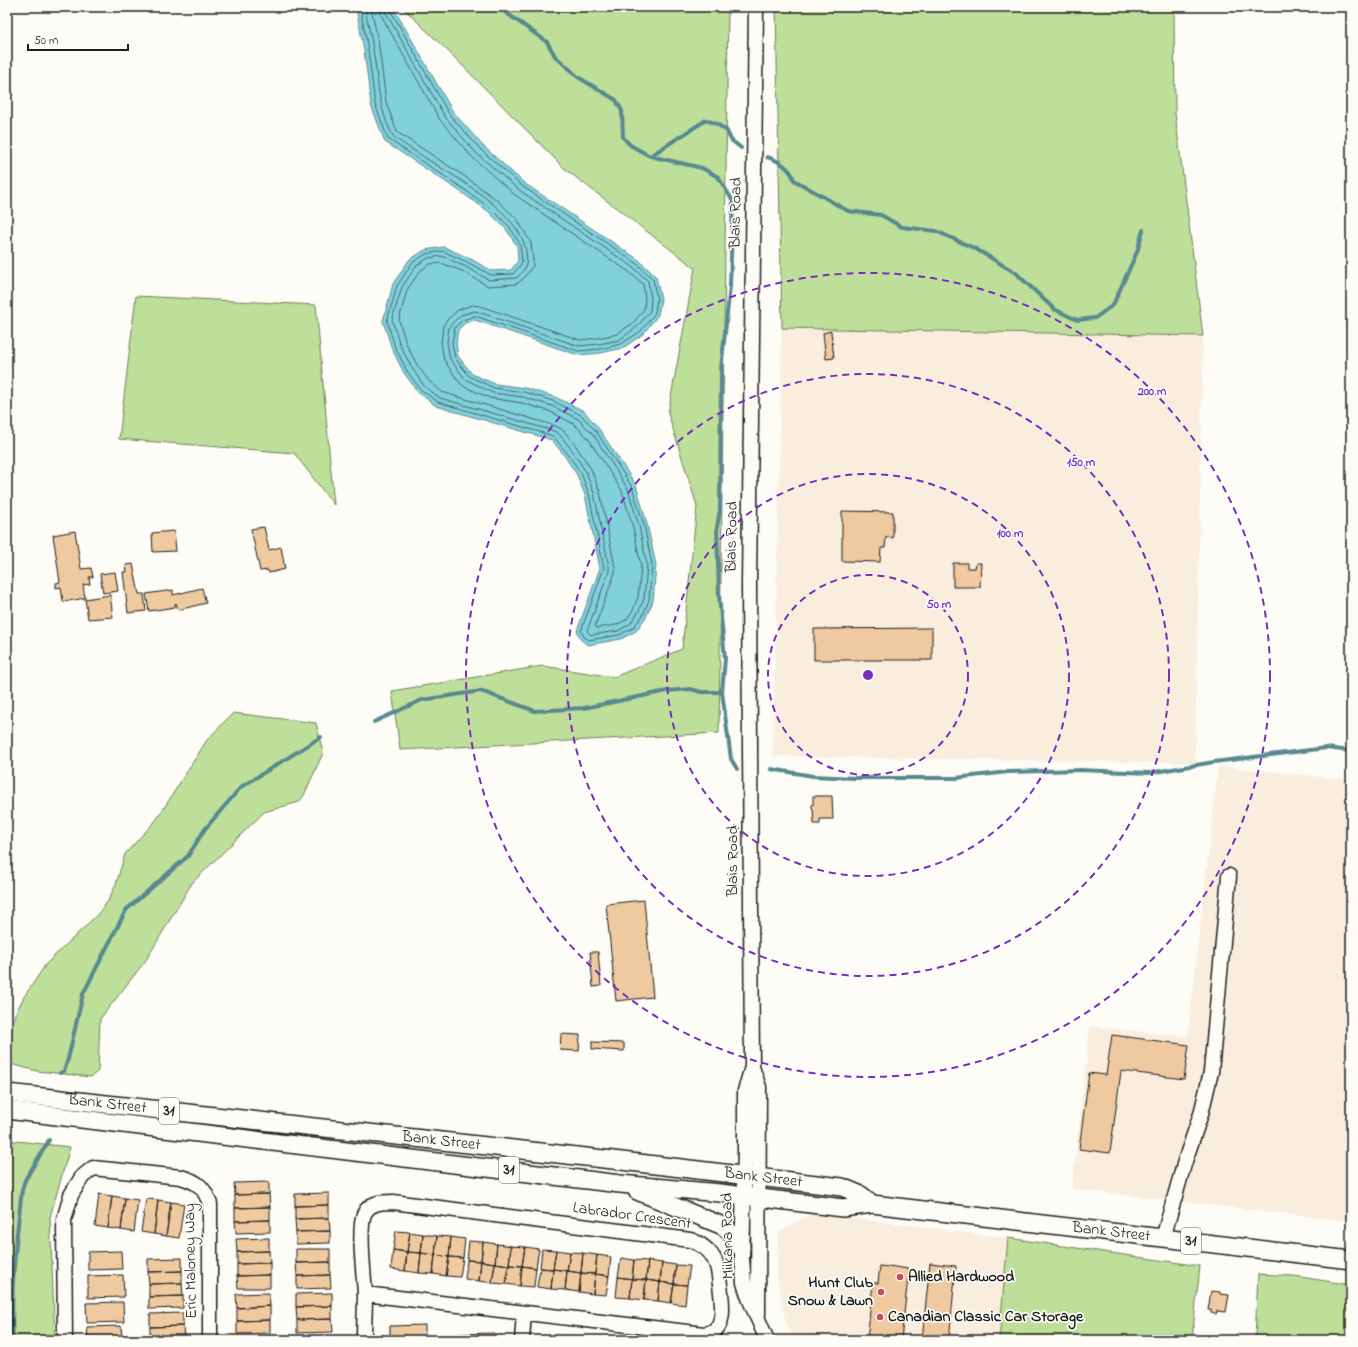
<svg xmlns="http://www.w3.org/2000/svg" width="1358" height="1347" font-family="'Indie Flower',sans-serif">
	<style>
		.built { fill: #f9eddd }
		.green { fill: #bedf99; stroke: #6d7e5a }
		.water { fill: #81d1dc; stroke: #59898f }
		.lines { fill: none; stroke-linecap: round; stroke-linejoin: round }
		.shore { stroke: #446469; stroke-width: 1 }
		.stream { stroke: #59898f; stroke-width: 4 }
		.building { fill: #efc99f; stroke: #1c1c1c }
		.minor-casing { stroke: #1c1c1c; stroke-width: 17 }
		.major-casing { stroke: #1c1c1c; stroke-width: 20 }
		.minor { stroke: #fdfcf7; stroke-width: 14 }
		.major { stroke: #fdfcf7; stroke-width: 17 }
		.ring { fill: none; stroke: #7b2cbf; stroke-width: 2; stroke-dasharray: 7 5 }
		.poi-dot { fill: #d1495b; stroke: #fdfcf7; stroke-width: 1.5 }
		.labels { text-anchor: middle; dominant-baseline: central; stroke-width: 3.5; stroke-linejoin: round; paint-order: stroke }
		.shield { fill: #fdfcf7; stroke: #605f5e; stroke-width: 1 }
		.shield-label { font-size: 15px; font-weight: bold; fill: #1c1c1c }
		.street-label { font-size: 16px; fill: #1c1c1c; stroke: #fdfcf7 }
		.poi-label { font-size: 16px; font-weight: bold; fill: #1c1c1c; stroke: #fdfcf7; text-anchor: start }
		.centre { fill: #7b2cbf; stroke: #fdfcf7; stroke-width: 2 }
		.ring-label { font-size: 12px; text-anchor: middle; font-weight: bold; fill: #7b2cbf; stroke: #fdfcf7; stroke-width: 3.5; stroke-linejoin: round; paint-order: stroke }
	</style>
	<rect width="100%" height="100%" fill="#fdfcf7"/>
	<filter id="ink" filterUnits="userSpaceOnUse"><feTurbulence type="fractalNoise" baseFrequency=".025" numOctaves="2"/><feDisplacementMap in="SourceGraphic" scale="8" xChannelSelector="R" yChannelSelector="G"/><feConvolveMatrix kernelMatrix="1 2 1 2 8 2 1 2 1" color-interpolation-filters="sRGB"/></filter>
	<g filter="url(#ink)">
		<path class="built" d="M782 328 1203 336 1195 763 773 756Z
			M1218 766 1351 780V1221L1072 1189 1090 1026 1188 1037Z
			M812 1213 1008 1238 999 1340H794L785 1320 777 1274 778 1233Z"/>
		<path class="green" d="M402 7H728L719 733 400 750 392 691 543 666 614 677 682 649 697 506 668 413 695 268 565 169 451 54Z
			M776 7H1174L1175 113 1203 336 782 328Z
			M136 296 316 305 334 505 294 453 119 439Z
			M233 713 316 723 323 753 304 795 299 802 264 812 192 883 146 960 100 1019 98 1071 91 1077 37 1071 7 1063V1047L15 1014 24 997 46 964 97 915 108 901 116 884 125 854 157 819 207 740Z
			M7 1140 70 1147 50 1217 55 1340H7Z
			M1008 1238 1200 1266 1192 1340H999Z
			M1258 1274 1294 1276 1351 1285V1340H1255Z"/>
		<path class="water" d="M356 7H393L453 112 483 146 524 183 639 260 656 277 661 299 658 315 643 334 623 348 601 353 578 355 475 320 465 323 458 330 456 343 458 356 472 374 495 384 525 388 555 397 584 411 599 429 636 485 647 524 656 565 653 601 646 617 636 631 621 639 588 645 581 640 577 631 600 568 585 495 577 475 564 455 552 440 436 406 418 392 404 373 392 349 383 321 393 284 409 260 425 250 444 247 469 258 492 271 511 270 518 261 517 246 506 229 488 211 458 190 385 142 371 105 364 50Z"/>
		<g class="lines">
			<path class="shore" d="M360 7 368 49 375 104 388 139 461 187 490 208 509 226 520 244 522 261 521 264 513 274 491 275 467 262 443 251 426 254 412 263 397 286 387 321 395 347 407 371 421 390 438 402 553 436 567 453 581 473 589 494 604 568 581 631 584 637 589 640 619 635 633 628 643 615 649 600 652 565 644 525 632 487 596 431 581 415 553 401 524 392 494 388 469 376 455 358 452 343 455 327 463 320 475 316 578 351 600 349 621 344 641 331 655 313 657 299 653 279 636 263 522 186 480 149 449 114 391 11 390 7
				M365 7C367 21 371 35 373 49 378 78 378 108 392 134 395 140 411 148 416 152 448 173 522 212 526 252 528 264 526 270 516 278L489 280 464 266 442 256 428 258 416 266 402 287 392 320 400 345 412 368 424 386 440 398 554 431 559 434 572 450 586 472 594 493 609 567V571L587 631 591 635 618 631 630 624 638 613 644 599 647 565 639 526 628 489 593 434 578 419 552 406 523 397 493 393 465 379 450 359 447 342 449 328 451 324 461 315 475 311 579 346 599 344 619 340 637 327 650 311 651 299 648 281 633 267 519 190 476 153 445 117 386 13 385 7
				M371 7 379 47 386 102 397 132 467 178 497 200 517 219 531 243 533 260V266L522 280 516 284 488 286 462 271 441 263 430 264 420 271 407 290 399 320 406 343 417 365 429 381 442 392 556 426 563 430 576 446 591 469 600 492 615 567V573L595 626 597 628 616 625 626 620 633 610 638 597 641 566 633 527 622 491 588 438 574 424 549 411 522 403 490 398 465 387 459 382 444 360 441 343 443 326 447 320 458 310 472 305 480 306 580 340 598 338 617 334 633 323 644 309 645 299 643 284 629 272 515 195 472 157 440 120 381 15 379 7"/>
			<path class="stream" d="M498 7 547 42 555 56 578 77 616 100 622 111 623 137 630 145 650 156 702 168 718 177 733 201 730 286 721 369 720 510 717 527 719 596 725 659 722 692 731 759 737 769
				M650 156 706 120 717 124 727 131 731 140 741 148
				M767 157C778 160 791 168 794 180L848 211 881 215 902 227 936 231 976 249 1016 273 1054 309 1077 320 1095 318 1113 305 1137 252 1143 230
				M374 722 422 700 481 691 535 711 584 708 667 691 691 689 701 692H722
				M771 769 813 776 855 778H956L1008 772 1080 770 1149 773 1214 762 1326 748 1351 751
				M60 1073 64 1071 68 1059 83 994 126 910 188 856 205 829 241 787 321 737
				M13 1340C10 1290 16 1239 22 1190L25 1180 49 1140"/>
		</g>
		<path class="building" d="M831 331 834 358 826 359 823 333Z
			M842 511 893 512V538L886 537 885 548H881L880 562 842 561Z
			M264 527 269 550 281 547 285 569 269 573 268 570 260 571 251 529Z
			M75 531 81 569 91 568 93 577H89L90 584 83 585 85 598 63 602 61 587 56 588V583L60 582 53 535Z
			M174 531 176 551 153 552 152 533Z
			M953 563H967V568H975L976 563H981L980 587H953Z
			M133 564 139 594H144L146 611 128 613 123 572H127L126 565Z
			M115 572 118 591 103 593 100 574Z
			M202 588 206 603 178 610 176 603 175 604V607L149 611 146 594 173 590V595Z
			M110 595 113 617 88 619 85 599Z
			M932 628V660H814V629Z
			M813 796H832L833 819H820V824H814L813 809 812 808V805H813Z
			M644 900 653 997 616 1001 606 904Z
			M590 952H598L601 986 593 987Z
			M561 1034 580 1035 579 1051 560 1050Z
			M1112 1035 1189 1045 1184 1079 1121 1071 1110 1153 1079 1149 1089 1073 1106 1075Z
			M592 1042 624 1043V1051L592 1049Z
			M269 1182V1194L235 1195 234 1183Z
			M329 1193V1205L295 1206V1194Z
			M99 1194 112 1196 108 1228 95 1226Z
			M269 1194 270 1207 235 1208V1195Z
			M112 1196 125 1198 121 1230 108 1228Z
			M125 1198 138 1200 134 1232 121 1230Z
			M146 1199 158 1200 154 1234 141 1232Z
			M158 1200 171 1202 166 1236 154 1234Z
			M171 1202 184 1204 179 1238 166 1236Z
			M329 1205V1218L295 1219V1206Z
			M270 1207V1220L235 1221V1208Z
			M329 1218 330 1231 296 1232 295 1219Z
			M270 1220V1232L236 1233 235 1221Z
			M330 1231V1243L296 1244V1232Z
			M396 1231 410 1232 407 1252 393 1250Z
			M410 1232 423 1234 421 1253 407 1252Z
			M423 1234 437 1236 435 1255 421 1253Z
			M437 1236 451 1237 449 1257 435 1255Z
			M451 1237 465 1239 463 1258 449 1257Z
			M269 1238V1251L237 1252 236 1239Z
			M469 1241 483 1242 481 1261 467 1260Z
			M483 1242 497 1244 495 1263 481 1261Z
			M497 1244 511 1246 509 1265 495 1263Z
			M511 1246 525 1247 522 1266 509 1265Z
			M525 1247 539 1249 536 1268 522 1266Z
			M296 1249H330V1262L296 1263Z
			M542 1249 556 1250 553 1269 540 1268Z
			M393 1250 407 1252 405 1271 391 1269Z
			M556 1250 570 1252 567 1271 553 1269Z
			M121 1251 122 1269 88 1270V1252Z
			M269 1251 270 1263 237 1264V1252Z
			M407 1252 421 1253 419 1273 405 1271Z
			M570 1252 583 1253 581 1273 567 1271Z
			M421 1253 435 1255 433 1274 419 1273Z
			M583 1253 597 1255 595 1274 581 1273Z
			M435 1255 449 1257 446 1276 433 1274Z
			M597 1255 611 1257 609 1276 595 1274Z
			M449 1257 463 1258 460 1277 446 1276Z
			M182 1258V1271L148 1272V1259Z
			M621 1258 634 1260 632 1279 618 1277Z
			M467 1260 481 1261 479 1281 465 1279Z
			M634 1260 648 1261 646 1280 632 1279Z
			M481 1261 495 1263 492 1283 479 1281Z
			M648 1261 662 1263 660 1282 646 1280Z
			M330 1262V1275L297 1276 296 1263Z
			M270 1263V1275L237 1276V1264Z
			M495 1263 509 1265 506 1284 492 1283Z
			M662 1263 676 1265 674 1284 660 1282Z
			M930 1263 956 1266 949 1340H922Z
			M509 1265 522 1266 520 1286 506 1284Z
			M676 1265 690 1266 687 1285 674 1284Z
			M522 1266 536 1268 534 1287 520 1286Z
			M880 1266 888 1267V1266L909 1269 901 1340H867L873 1283H878Z
			M540 1268 553 1269 551 1289 537 1287Z
			M553 1269 567 1271 565 1290 551 1289Z
			M182 1271V1283L149 1284 148 1272Z
			M567 1271 581 1273 579 1292 565 1290Z
			M581 1273 595 1274 593 1294 579 1292Z
			M595 1274 609 1276 606 1295 593 1294Z
			M123 1275 124 1297 88 1298V1276Z
			M270 1275V1288H238L237 1276Z
			M330 1275 331 1288 297 1289V1276Z
			M618 1277 632 1279 630 1298 616 1297Z
			M632 1279 646 1280 644 1300 630 1298Z
			M646 1280 660 1282 658 1301 644 1300Z
			M660 1282 674 1284 671 1303 658 1301Z
			M182 1283 183 1296 149 1297V1284Z
			M674 1284 687 1285 685 1305 671 1303Z
			M1211 1291 1220 1292V1294L1229 1295 1226 1312 1217 1311 1216 1314 1211 1313V1310H1208Z
			M269 1293 270 1306 237 1308 236 1294Z
			M332 1293V1306L296 1307V1294Z
			M183 1296V1308L149 1309V1297Z
			M123 1302 124 1322 87 1323 86 1303Z
			M270 1306V1320L237 1321V1308Z
			M332 1306V1319L297 1320 296 1307Z
			M183 1313V1326L150 1327V1314Z
			M332 1319 333 1332 297 1333V1320Z
			M270 1320V1333L237 1334V1321Z
			M425 1325V1337L390 1338V1326Z
			M121 1326 122 1340H88L87 1327Z
			M183 1326 184 1339 150 1340V1327Z
			M494 1333V1340H458V1334Z
			M332 1337V1340H302V1338Z
			M425 1337V1340H390V1338Z
			M271 1338V1340H238V1339Z
			M184 1339V1340H150Z"/>
		<g class="lines">
			<defs>
				<path id="minor" d="M756 7 749 584 752 1067 745 1091V1149L742 1258 744 1283 749 1298 767 1340
					M752 1067 759 1087 758 1315
					M1163 1238 1185 1161 1201 1114 1211 1072 1229 876
					M65 1340 64 1220 71 1195 82 1177 93 1168 181 1177C198 1182 204 1187 210 1204V1340
					M364 1340C364 1325 365 1309 365 1294 364 1275 358 1230 364 1214 370 1202 382 1202 393 1202L690 1240C700 1243 711 1251 715 1261 719 1269 719 1278 720 1285 722 1302 728 1332 704 1334L365 1294
					M522 1340 524 1313"/>
				<g id="major">
					<path id="s1" d="M7 1093 613 1160 842 1187 861 1195 872 1204"/>
					<path id="s2" d="M7 1110 620 1184 720 1193 843 1208 872 1204 1351 1260"/>
					<path d="M637 1191 723 1226 732 1234 741 1248"/>
				</g>
			</defs>
			<use href="#minor" class="minor-casing"/>
			<use href="#major" class="major-casing"/>
			<use href="#minor" class="minor"/>
			<use href="#major" class="major"/>
		</g>
	</g>
	<g class="ring">
		<circle cx="868" cy="675" r="100"/>
		<circle cx="868" cy="675" r="201"/>
		<circle cx="868" cy="675" r="301"/>
		<circle cx="868" cy="675" r="402"/>
	</g>
	<g class="poi-dot">
		<circle cx="900" cy="1277" r="4"/>
		<circle cx="881" cy="1292" r="4"/>
		<circle cx="880" cy="1317" r="4"/>
	</g>
	<g class="labels">
		<g class="shield">
			<rect x="159" y="1098" width="20" height="26" rx="3"/>
			<rect x="499" y="1157" width="20" height="26" rx="3"/>
			<rect x="1181" y="1228" width="20" height="26" rx="3"/>
		</g>
		<g class="shield-label">
			<text x="169" y="1111">31</text>
			<text x="509" y="1170">31</text>
			<text x="1191" y="1241">31</text>
		</g>
		<g class="street-label">
			<text transform="translate(736 213) rotate(-89)">Blais Road</text>
			<text transform="translate(732 537) rotate(-89)">Blais Road</text>
			<text transform="translate(733 861) rotate(-90)">Blais Road</text>
			<text stroke="none"><textPath href="#s1" startOffset="101">Bank Street</textPath></text>
			<text stroke="none"><textPath href="#s1" startOffset="437">Bank Street</textPath></text>
			<text stroke="none"><textPath href="#s1" startOffset="761">Bank Street</textPath></text>
			<text transform="translate(632 1216) rotate(8)">Labrador Crescent</text>
			<text stroke="none"><textPath href="#s2" startOffset="1112">Bank Street</textPath></text>
			<text transform="translate(728 1236) rotate(-91)">Miikana Road</text>
			<text transform="translate(191 1261) rotate(-91)">Eric Maloney Way</text>
		</g>
		<g class="poi-label">
			<text x="908" y="1277">Allied Hardwood</text>
			<text x="873" y="1283" text-anchor="end">Hunt Club<tspan x="873" dy="18">Snow &amp; Lawn</tspan></text>
			<text x="888" y="1317">Canadian Classic Car Storage</text>
		</g>
	</g>
	<circle cx="868" cy="675" r="6" class="centre"/>
	<g class="ring-label">
		<text x="1152" y="395">200 m</text>
		<text x="1081" y="466">150 m</text>
		<text x="1010" y="537">100 m</text>
		<text x="939" y="608">50 m</text>
	</g>
	<rect width="1358" height="1347" fill="none" stroke="#fdfcf7" stroke-width="24"/>
	<rect x="12" y="12" width="1334" height="1323" fill="none" stroke="#1c1c1c" stroke-width="1.5" filter="url(#ink)"/>
	<path d="M28 44v6h100v-6" fill="none" stroke="#1c1c1c" stroke-width="2"/>
	<text x="34" y="44" font-size="12" fill="#1c1c1c" stroke="#fdfcf7" stroke-width="3" paint-order="stroke">50 m</text>
</svg>
